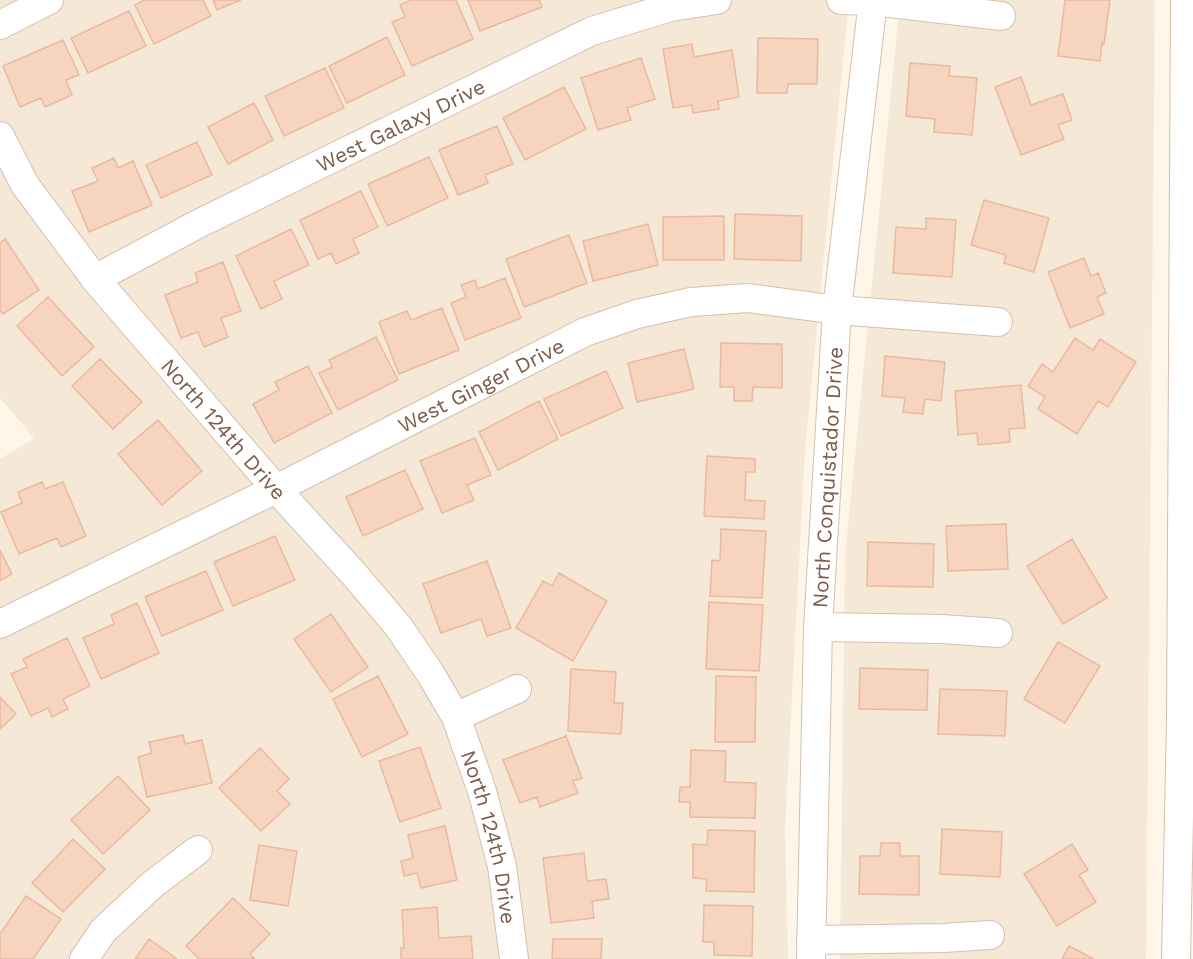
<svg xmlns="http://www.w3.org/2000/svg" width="1193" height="959" font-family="'Work Sans',sans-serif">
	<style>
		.residential { fill: #f6e8d7 }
		.building { fill: #f6d4bf; stroke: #eab99e; stroke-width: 1.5 }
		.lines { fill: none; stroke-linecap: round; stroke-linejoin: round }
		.minor-casing { stroke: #d4bfb0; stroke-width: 30 }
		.minor { stroke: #fff; stroke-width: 28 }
		.labels { text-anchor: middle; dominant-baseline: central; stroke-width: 5; stroke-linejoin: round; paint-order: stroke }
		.street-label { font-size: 21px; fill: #7c5b4a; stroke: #fff9f1 }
	</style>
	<rect width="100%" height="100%" fill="#fef6e9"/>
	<path class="residential" d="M0 0H849L805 450 785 829 788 959H0V459L34 438 0 398Z
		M900 0H1155L1146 959H840L845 557Z"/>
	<path class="building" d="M144 0H203L211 16 154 44 135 5Z
		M213 0H241L217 10Z
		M411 0H456L473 39 412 66 392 22 405 17 400 5Z
		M468 0H539L542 7 480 31Z
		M1065 0H1110L1104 44 1102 43 1100 61 1058 56Z
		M129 11 146 46 88 73 71 38Z
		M387 37 405 75 347 103 329 66Z
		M758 38 818 39 817 84H788L787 93H757Z
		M63 40 79 75 66 80 72 95 45 107 41 98 20 107 3 66Z
		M692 44 694 57 732 50 739 97 718 101 719 109 693 113 692 105 673 108 663 49Z
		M641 58 655 99 627 108 631 120 598 130 581 78Z
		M910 63 950 66 949 76 977 78 972 135 934 132 935 119 906 116Z
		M325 68 344 108 284 136 265 96Z
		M1021 77 1031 105 1063 94 1072 120 1058 125 1064 139 1021 155 995 87Z
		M564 87 586 129 525 160 503 118Z
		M254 103 273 140 228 164 208 127Z
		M497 126 513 164 485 175 488 183 458 195 439 150Z
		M197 142 212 175 161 198 146 165Z
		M429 157 448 198 387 226 368 184Z
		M114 158 118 168 133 161 152 205 89 232 72 191 98 181 92 168Z
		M361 191 378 227 353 239 359 253 336 264 331 253 318 259 300 220Z
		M984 200 1049 218 1034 272 1004 263 1006 255 971 245Z
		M735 214 802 216 801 261 734 259Z
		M724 216V260H663V217Z
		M926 218 956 220 952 277 893 273 896 227 926 229Z
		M648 224 658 265 593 281 583 241Z
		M291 229 309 265 274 281 282 299 261 309 236 256Z
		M569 235 587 283 524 307 506 259Z
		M5 239 39 290 3 314 0 310V243Z
		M1084 258 1091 276 1098 273 1106 293 1097 297 1104 314 1070 328 1048 272Z
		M223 262 241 311 221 318 228 337 204 347 198 332 181 338 165 295 198 282 195 273Z
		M505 278 521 318 465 340 451 303 466 297 461 285 475 280 478 289Z
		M48 297 94 347 62 376 17 326Z
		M442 308 459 350 399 374 379 322 407 311 411 320Z
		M376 337 398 380 338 410 319 373 332 367 329 360Z
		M1075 338 1093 350 1100 339 1136 362 1108 407 1098 401 1077 434 1038 409 1045 397 1028 386 1042 364 1053 372Z
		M721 343 782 344V388L753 387 752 401H734V387H720Z
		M684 349 694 389 637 402 628 363Z
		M885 356 945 362 941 401 925 399 923 414 903 412 905 398 882 396Z
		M100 359 142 402 113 429 72 386Z
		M308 366 332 413 274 443 253 404 279 390 275 382Z
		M606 371 623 408 561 436 544 399Z
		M1021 385 1025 428 1009 429 1010 442 978 445 977 433 958 435 955 391Z
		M539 401 558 439 498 470 479 432Z
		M158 420 202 471 162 505 118 454Z
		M475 438 491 475 467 485 474 500 442 513 420 461Z
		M707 456 755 459V472H746L745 500 765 501 764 519 704 516Z
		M405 470 423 509 363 536 346 497Z
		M42 482 45 489 63 482 86 536 61 547 57 538 19 554 1 512 22 503 18 492Z
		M1006 524 1008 569 948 571 946 526Z
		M721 529 766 531 762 598 710 596 712 560 720 561Z
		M275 536 295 580 233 606 214 562Z
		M1072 539 1107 598 1063 624 1027 566Z
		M868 542 934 544 933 587 867 586Z
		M0 550 12 574 0 581Z
		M487 561 511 628 487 636 481 619 441 633 423 584Z
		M206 571 223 610 162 636 145 597Z
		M559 573 607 601 573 661 516 628 543 581 552 586Z
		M709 602 763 605 759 671 706 669Z
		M137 603 159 653 101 679 83 638 114 624 111 615Z
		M331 614 368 667 331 692 294 639Z
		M67 638 90 686 63 699 68 709 52 717 48 708 31 716 11 674 27 667 23 659Z
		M1058 642 1100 666 1065 723 1024 699Z
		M860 668 928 670 927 710 859 709Z
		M571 669 616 672 614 703H623L621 734 568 731Z
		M378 676 408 734 362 757 333 699Z
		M716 676 756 677 755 742H715Z
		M940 689 1007 691 1005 736 938 734Z
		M0 697 16 714 0 729Z
		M183 735 185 744 202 740 212 783 147 797 138 757 152 753 149 742Z
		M566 736 582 778 573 781 578 793 540 807 537 797 520 803 503 760Z
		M420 747 441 808 400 822 379 761Z
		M260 748 289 779 277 791 290 804 261 831 219 788Z
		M691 750 726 751 725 782 756 783 755 818 690 817V802H679L680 787H690Z
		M118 776 150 810 103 854 71 820Z
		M445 826 457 880 421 888 417 873 404 876 401 861 413 858 408 835Z
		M942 829 1002 832 1000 877 940 874Z
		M708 830 755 831 754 892 706 891 707 879 693 878V844L707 845Z
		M73 839 105 869 63 912 32 883Z
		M881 843H900V856H919V895L859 894 860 856H880Z
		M1072 844 1088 870 1079 875 1096 902 1057 926 1024 874Z
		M259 845 297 851 288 906 250 900Z
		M584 853 587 881 606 879 609 899 592 901 594 918 551 923 543 858Z
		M26 896 61 919 33 959H0V934Z
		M233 898 270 934 250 954 255 959H199L186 946Z
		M704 905 753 906 752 956 714 955V942H703Z
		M437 907 439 938 471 936 473 959H401V948H404L402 910Z
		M149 939 177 959H135Z
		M553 939H602L601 959H552Z
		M1069 946 1094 959H1062Z"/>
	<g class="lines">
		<defs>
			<g id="minor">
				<path d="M841 0 873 1 1001 16"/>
				<path d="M0 25 49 0"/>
				<path id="s1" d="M0 136 25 185 95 279 276 489 353 573 398 626 430 673 456 717 482 791 502 866 514 959"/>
				<path id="s2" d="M95 279 198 224 592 31 671 7 717 0"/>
				<path id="s3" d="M0 624 276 489 585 332 637 314 691 302 748 298 837 310 998 322"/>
				<path d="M818 627 942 629 998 633"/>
				<path d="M456 717 517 689"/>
				<path d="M811 940 943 938 990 935"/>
				<path d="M84 959 103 931 153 884 198 850"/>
				<path id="s4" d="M811 959 818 627 837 310 873 0"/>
				<path d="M1176 959 1181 720 1185 0"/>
			</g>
		</defs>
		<use href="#minor" class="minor-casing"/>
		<use href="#minor" class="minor"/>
	</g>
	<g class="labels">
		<g class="street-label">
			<text stroke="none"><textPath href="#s2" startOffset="342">West Galaxy Drive</textPath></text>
			<text stroke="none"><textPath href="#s3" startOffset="537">West Ginger Drive</textPath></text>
			<text stroke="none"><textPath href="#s1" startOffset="370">North 124th Drive</textPath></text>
			<text stroke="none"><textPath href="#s4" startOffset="482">North Conquistador Drive</textPath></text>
			<text stroke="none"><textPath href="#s1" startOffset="866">North 124th Drive</textPath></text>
		</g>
	</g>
</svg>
